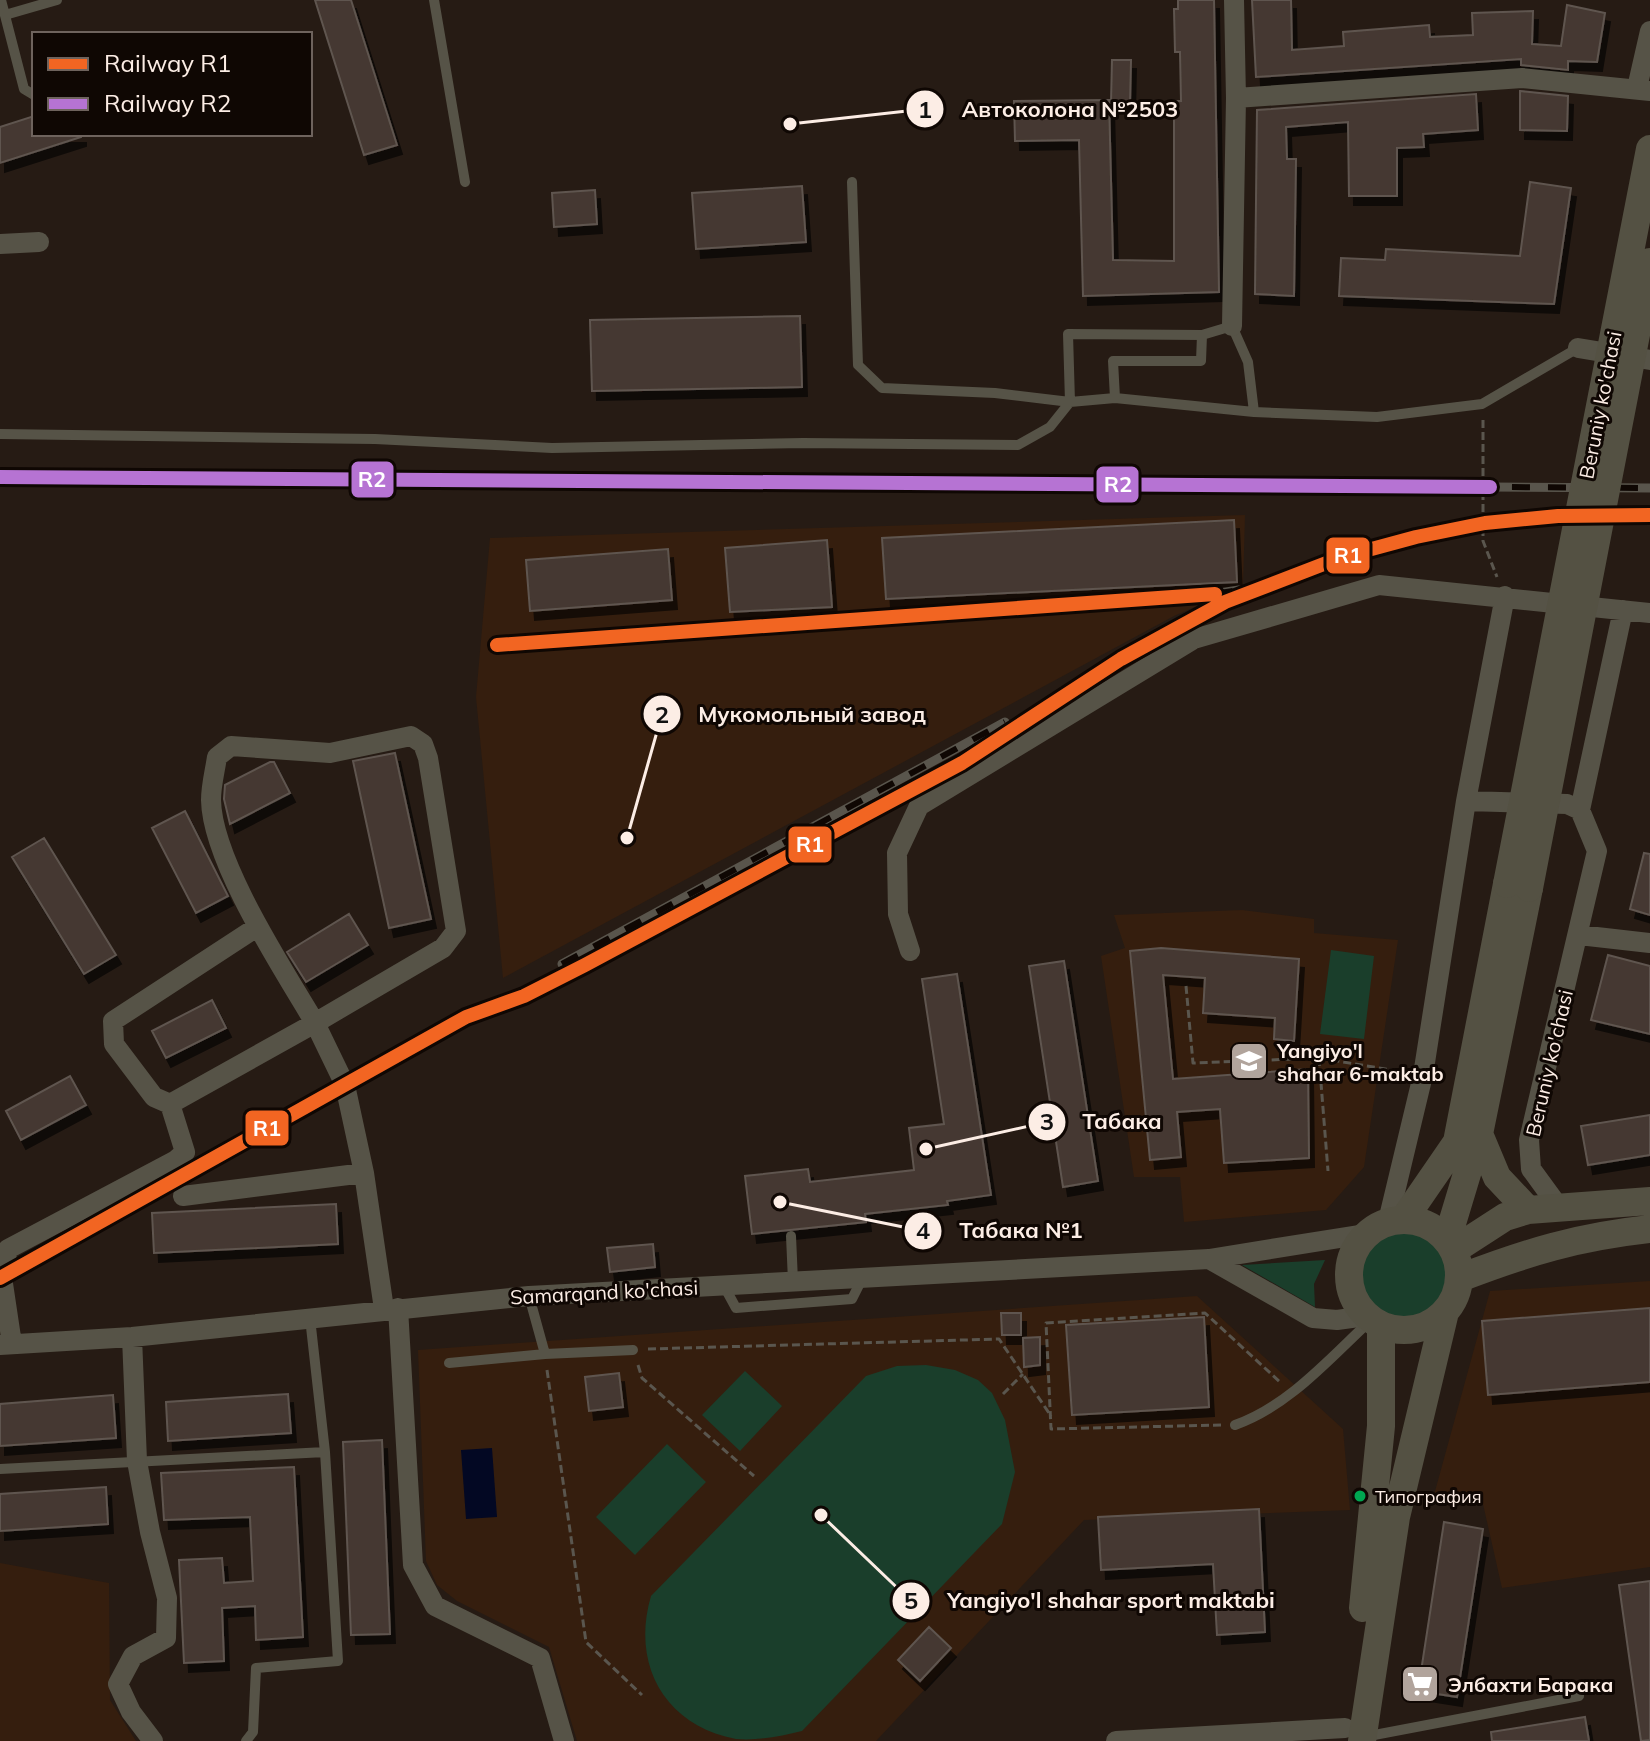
<svg xmlns="http://www.w3.org/2000/svg" width="1650" height="1741" font-family="Mulish,sans-serif">
	<style>
		.built { fill: #351e0e }
		.green { fill: #1a3e2b }
		.water { fill: #030823 }
		.building { fill: #443830; stroke: #5f554f; stroke-width: 2; filter: url(#shadow) }
		.lines { fill: none; stroke-linecap: round; stroke-linejoin: round }
		.path { stroke: #5a564e; stroke-width: 3; stroke-dasharray: 8 4; stroke-linecap: butt }
		.lane { stroke: #565347; stroke-width: 10 }
		.street { stroke: #565347; stroke-width: 20 }
		.secondary { stroke: #545143; stroke-width: 28 }
		.rail-casing { stroke: #59554c; stroke-width: 9 }
		.rail { stroke: #0f0703; stroke-width: 6; stroke-dasharray: 18; stroke-linecap: butt }
		.secondary-bridge { stroke: #545143; stroke-width: 28 }
		.rail-1-casing { stroke: #0f0703; stroke-width: 20 }
		.rail-2-casing { stroke: #0f0703; stroke-width: 20 }
		.rail-1 { stroke: #f26522; stroke-width: 14 }
		.rail-2 { stroke: #b673d3; stroke-width: 14 }
		.bus-dot { fill: #00a651; stroke: #0f0703; stroke-width: 3 }
		.labels { text-anchor: middle; dominant-baseline: central; stroke-width: 6; stroke-linejoin: round; paint-order: stroke }
		.bus-label { font-size: 18px; fill: #fcede5; stroke: #0f0703; text-anchor: start }
		.street-label { font-size: 20px; fill: #fcede5; stroke: #0f0703 }
		.poi-label { font-size: 20px; font-weight: bold; fill: #fcede5; stroke: #0f0703; text-anchor: start }
		.leader { fill: none; stroke: #fcede5; stroke-width: 3 }
		.callout-dot { fill: #fcede5; stroke: #0f0703; stroke-width: 3 }
		.mark-label { font-size: 24px; text-anchor: middle; font-weight: bold; fill: #111 }
		.callout-label { font-size: 22px; text-anchor: middle; font-weight: bold; fill: #fcede5; stroke: #0f0703; stroke-width: 6; stroke-linejoin: round; paint-order: stroke }
		.line-badge { stroke: #0f0703; stroke-width: 3 }
		.badge-label { font-size: 22px; text-anchor: middle; font-weight: bold; fill: #fff }
	</style>
	<defs>
		<filter id="shadow"><feDropShadow dx="5" dy="9" stdDeviation="0" flood-color="#0009"/></filter>
	</defs>
	<rect width="100%" height="100%" fill="#261b14"/>
	<path class="built" d="M1245 515 1243 586 1174 616 503 978 476 697 490 538Z
		M1242 910 1314 919V933L1398 940 1364 1167 1326 1210 1184 1222 1180 1177H1134L1101 956 1125 948 1114 915Z
		M1650 1281V1567L1502 1588 1483 1504 1434 1495 1490 1291Z
		M1197 1296 1343 1429 1350 1510 1084 1520 876 1741H577L549 1647 457 1601 437 1585 426 1561 418 1350Z
		M0 1563 109 1583 110 1700 136 1741H0Z"/>
	<path class="green" d="M1331 950 1374 956 1364 1039 1320 1034Z
		M1361 1276a43 43 0 1 1 86 0a43 43 0 1 1-86 0Z
		M1325 1260 1314 1284 1315 1307 1242 1265Z
		M926 1365 955 1370 978 1380 992 1393 1005 1420 1015 1472 1002 1524 802 1731C781 1736 758 1741 736 1739 664 1725 631 1664 651 1596L866 1376 897 1366Z
		M745 1371 782 1406 740 1451 702 1415Z
		M667 1444 706 1482 635 1555 596 1517Z"/>
	<path class="water" d="M492 1448 497 1517 466 1519 461 1450Z"/>
	<path class="building" d="M315 0H351L397 145 364 155Z
		M1178 0H1214L1219 292 1083 296 1079 140 1015 141 1014 101 1109 100 1113 260 1174 261V101H1181L1180 52H1175L1174 9H1178Z
		M1252 0H1291L1292 50 1344 46 1343 32 1429 25 1430 37 1473 35 1472 13 1533 11 1532 44 1561 46 1567 5 1605 13 1597 62 1568 61V70L1521 65V59L1256 77Z
		M1112 60H1131L1130 104 1111 103Z
		M1520 91 1568 96 1567 131 1520 130Z
		M1476 94 1478 130 1423 134 1424 147 1397 148V196H1349L1348 122 1286 127 1287 159H1296L1294 296 1255 294 1257 110Z
		M34 116V134H81V137L0 163V127Z
		M1530 182 1571 188 1554 304 1339 296 1341 258 1385 260 1386 249 1520 256Z
		M802 186 806 242 696 249 692 193Z
		M595 190 597 224 554 227 552 193Z
		M800 316 802 387 592 391 590 320Z
		M1234 520 1237 582 886 599 882 538Z
		M827 540 832 607 730 612 725 548Z
		M668 549 672 600 530 611 526 560Z
		M395 753 431 919 389 928 353 761Z
		M270 762H274L290 793 230 824 224 799 225 785Z
		M185 811 228 896 196 913 152 828Z
		M44 838 116 955 84 974 12 857Z
		M1644 853 1650 854V915L1630 909Z
		M349 914 368 945 306 982 287 952Z
		M1161 948 1299 959 1294 1041 1274 1039 1275 1018 1203 1013 1205 978 1163 975 1173 1079 1308 1069 1309 1158 1224 1163 1220 1109 1177 1112 1181 1157 1150 1160 1130 951Z
		M1608 955 1650 966V1034L1591 1020Z
		M1064 961 1098 1181 1063 1187 1029 966Z
		M957 974 991 1195 947 1201 948 1205 865 1214 866 1222 752 1234 745 1176 808 1169 810 1182 914 1170 909 1128 944 1124 922 979Z
		M212 1000 226 1028 166 1058 152 1031Z
		M70 1076 86 1105 21 1140 6 1111Z
		M1650 1115V1155L1588 1165 1581 1126Z
		M336 1204 338 1244 154 1253 152 1213Z
		M653 1244 655 1267 610 1272 607 1248Z
		M1650 1308V1382L1488 1395 1482 1321Z
		M1001 1313H1021V1335H1002Z
		M1204 1317 1209 1407 1072 1415 1066 1325Z
		M1040 1337V1365L1024 1367 1023 1338Z
		M619 1373 623 1407 589 1411 585 1377Z
		M288 1394 291 1433 168 1441 166 1402Z
		M113 1395 116 1438 0 1446V1404Z
		M382 1440 390 1634 351 1635 343 1442Z
		M294 1467 303 1637 256 1640 255 1606 222 1608 224 1661 184 1663 179 1560 222 1558 224 1583 253 1581 250 1517 164 1520 161 1473Z
		M106 1487 108 1524 0 1531V1494Z
		M1259 1509 1265 1632 1217 1635 1213 1564 1101 1570 1098 1517Z
		M1444 1522 1483 1529 1457 1697 1418 1691Z
		M1650 1581V1740L1641 1741 1619 1585Z
		M929 1627 951 1648 920 1681 898 1660Z
		M1585 1717 1589 1741H1492L1491 1732Z"/>
	<g class="lines">
		<path class="path" d="M1483 420V541L1497 577
			M1186 986 1193 1063 1319 1058 1403 1072
			M1319 1058 1328 1171
			M648 1349 999 1339 1051 1416
			M638 1365 642 1378 754 1476
			M547 1370 586 1642 642 1695
			M1003 1394 1023 1374
			M1221 1425 1051 1429 1046 1323 1205 1313 1280 1382"/>
		<path class="lane" d="M1 0 24 89 34 95
			M434 0 465 182
			M5 15 57 0
			M852 182 858 365 882 388 995 393 1070 402 1115 398 1254 412 1377 417 1482 404 1578 348
			M1202 335 1232 326 1248 362 1254 412
			M0 434 375 439 552 448 803 443 1018 445 1050 427 1070 402 1068 334 1202 335 1201 361H1113L1115 398
			M791 1236 793 1281
			M724 1286 736 1308 852 1299 862 1279
			M529 1296 545 1354 633 1350
			M449 1363 545 1354
			M1235 1425C1289 1406 1330 1358 1371 1320
			M0 1469 325 1452
			M1364 1737 1579 1696
			M246 1741 253 1732 256 1668 338 1661 325 1452 310 1318"/>
		<path class="street" d="M1637 88 1650 31
			M1236 98 1522 78 1650 91
			M0 244 39 242
			M1232 326 1236 98 1234 0
			M1578 348 1650 360
			M411 736 423 744 428 758 456 931 443 948 315 1023C283 969 212 861 211 800 211 785 215 771 217 757L231 746 330 753Z
			M1466 801 1567 804 1580 810 1597 851 1529 1140 1531 1169 1558 1206
			M1580 810 1623 610
			M257 927 113 1021 114 1044 154 1097 170 1104 315 1023 345 1085 364 1173 384 1309
			M1579 935 1650 943
			M910 951 898 914 897 853 919 806 1194 639 1379 585 1650 613
			M183 1196 364 1173
			M1388 1221 1423 1075 1466 801 1505 596
			M1209 1259 1313 1318 1337 1320 1366 1316
			M398 1308 413 1565 435 1606 540 1658 564 1741
			M132 1337 137 1461 150 1532 167 1598 166 1638 133 1656 118 1684 131 1712 153 1741
			M12 1344 2 1277 8 1249 176 1160 185 1152 170 1104
			M0 1345 132 1337 529 1296 1209 1259 1365 1234
			M1116 1741 1345 1728"/>
		<path class="secondary" d="M1479 1134 1497 1177 1528 1210
			M1404 1219 1457 1142 1507 884
			M1349 1275a55 55 0 1 1 110 0a55 55 0 1 1-110 0Z
			M1447 1240 1479 1134 1529 888
			M1454 1250 1505 1217 1528 1210 1650 1201
			M1460 1278C1528 1252 1577 1237 1650 1229
			M1363 1608 1381 1426V1326
			M1362 1741 1396 1517 1445 1312"/>
		<defs>
			<path id="rail" d="M0 477 1650 488
				M497 645 1187 598 1239 590
				M562 964 1005 722
				M0 1278 466 1017 524 996 585 965 962 763 1121 659 1225 602 1342 557 1416 537 1485 523 1558 516 1650 515"/>
		</defs>
		<use href="#rail" class="rail-casing"/>
		<use href="#rail" class="rail"/>
		<path class="secondary-bridge" d="M1507 884 1650 149
			M1529 888 1650 262"/>
		<defs>
			<path id="rail-1" d="M497 645 1215 594
				M0 1278 466 1017 524 996 585 965 962 763 1121 659 1225 602 1342 557 1416 537 1485 523 1558 516 1650 515"/>
			<path id="rail-2" d="M0 477 1490 487"/>
		</defs>
		<use href="#rail-1" class="rail-1-casing"/>
		<use href="#rail-2" class="rail-2-casing"/>
		<use href="#rail-1" class="rail-1"/>
		<use href="#rail-2" class="rail-2"/>
	</g>
	<defs>
		<symbol id="school-square" viewBox="-11 -11 22 22"><rect x="-9" y="-9" width="18" height="18" rx="4" fill="#b1a49c" stroke="#0f0703"/><path d="M0-5L7-2L0 1L-7-2ZM-4 1L0 2.5L4 1V4Q0 6-4 4Z" fill="#fff"/></symbol>
		<symbol id="supermarket-square" viewBox="-11 -11 22 22"><rect x="-9" y="-9" width="18" height="18" rx="4" fill="#b1a49c" stroke="#0f0703"/><path d="M-6-5.5h2.5l.6 2H6L4.5 2H-2.5L-4.4-4H-6ZM-1.5 3.2a1.3 1.3 0 1 0 .1 0ZM3 3.2a1.3 1.3 0 1 0 .1 0Z" fill="#fff"/></symbol>
	</defs>
	<g fill-rule="evenodd">
		<use href="#school-square" x="1227" y="1039" width="44" height="44"/>
		<use href="#supermarket-square" x="1398" y="1662" width="44" height="44"/>
	</g>
	<circle class="bus-dot" cx="1360" cy="1496" r="7"/>
	<g class="labels">
		<g class="bus-label">
			<text x="1375" y="1496">Типография</text>
		</g>
		<g class="street-label">
			<text transform="translate(1600 405) rotate(-79)">Beruniy ko'chasi</text>
			<text transform="translate(1549 1063) rotate(-77)">Beruniy ko'chasi</text>
			<text transform="translate(604 1292) rotate(-3)">Samarqand ko'chasi</text>
		</g>
		<g class="poi-label">
			<text x="1277" y="1050">Yangiyo'l<tspan x="1277" dy="23">shahar 6-maktab</tspan></text>
			<text x="1448" y="1684">Элбахти Барака</text>
		</g>
	</g>
	<path class="leader" d="M790 124L925 109M627 838L662 714M926 1149L1047 1122M780 1202L923 1231M821 1515L911 1601"/>
	<g class="callout-dot">
		<circle cx="790" cy="124" r="8"/>
		<circle cx="627" cy="838" r="8"/>
		<circle cx="926" cy="1149" r="8"/>
		<circle cx="780" cy="1202" r="8"/>
		<circle cx="821" cy="1515" r="8"/>
		<circle cx="925" cy="109" r="20"/>
		<circle cx="662" cy="714" r="20"/>
		<circle cx="1047" cy="1122" r="20"/>
		<circle cx="923" cy="1231" r="20"/>
		<circle cx="911" cy="1601" r="20"/>
	</g>
	<g class="mark-label">
		<text x="925" y="118">1</text>
		<text x="662" y="723">2</text>
		<text x="1047" y="1130">3</text>
		<text x="923" y="1239">4</text>
		<text x="911" y="1609">5</text>
	</g>
	<g class="callout-label">
		<text x="1070" y="117">Автоколона №2503</text>
		<text x="812" y="722">Мукомольный завод</text>
		<text x="1122" y="1129">Табака</text>
		<text x="1021" y="1238">Табака №1</text>
		<text x="1111" y="1608">Yangiyo'l shahar sport maktabi</text>
	</g>
	<g class="line-badge">
		<rect x="350" y="460" width="45" height="39" rx="8" fill="#b673d3"/>
		<rect x="1095" y="465" width="45" height="39" rx="8" fill="#b673d3"/>
		<rect x="1325" y="536" width="46" height="39" rx="8" fill="#f26522"/>
		<rect x="787" y="825" width="46" height="39" rx="8" fill="#f26522"/>
		<rect x="244" y="1109" width="46" height="38" rx="8" fill="#f26522"/>
	</g>
	<g class="badge-label">
		<text x="372" y="487">R2</text>
		<text x="1118" y="492">R2</text>
		<text x="1348" y="563">R1</text>
		<text x="810" y="852">R1</text>
		<text x="267" y="1136">R1</text>
	</g>
	<rect x="32" y="32" width="280" height="104" fill="#0f0703" stroke="#6e635d" stroke-width="2"/>
	<rect x="48" y="58" width="40" height="12" fill="#f26522" stroke="#6e635d" stroke-width="2"/>
	<text x="104" y="72" font-size="24" fill="#fcede5">Railway R1</text>
	<rect x="48" y="98" width="40" height="12" fill="#b673d3" stroke="#6e635d" stroke-width="2"/>
	<text x="104" y="112" font-size="24" fill="#fcede5">Railway R2</text>
</svg>
